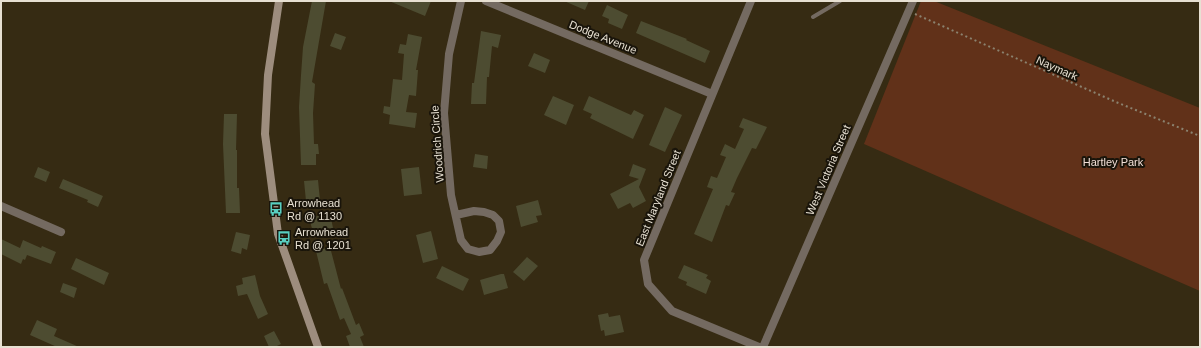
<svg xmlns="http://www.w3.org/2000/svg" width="1201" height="348" font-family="Helvetica,sans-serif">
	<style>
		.green { fill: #613119 }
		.building { fill: #4d4c31 }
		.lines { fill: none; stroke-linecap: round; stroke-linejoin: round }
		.path { stroke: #8b826f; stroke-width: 2; stroke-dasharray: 2 3; stroke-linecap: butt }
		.lane { stroke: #746a61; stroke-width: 4 }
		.street { stroke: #746a61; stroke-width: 8 }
		.secondary { stroke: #9d8d7e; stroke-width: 8 }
		.labels { text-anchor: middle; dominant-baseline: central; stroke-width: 4; stroke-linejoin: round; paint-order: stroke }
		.street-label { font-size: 11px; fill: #e7e0d2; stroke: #19140a }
		.park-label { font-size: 11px; fill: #f2dfd7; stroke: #19140a }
		.poi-label { font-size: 11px; fill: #e7e0d2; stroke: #19140a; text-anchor: start }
	</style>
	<rect width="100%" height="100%" fill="#362b13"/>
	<path class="green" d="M921 1H934L1200 108V291L864 144Z"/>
	<path class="building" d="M312 1H326L312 82 315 84 313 113 314 144H318L319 154H316V165H301L299 107 301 75 303 47Z
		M389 1H431L425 16Z
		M564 1H589L585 10Z
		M607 5 628 15 622 29 608 23 609 19 602 16Z
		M641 21 687 39 686 40 710 51 705 63 636 33Z
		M481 31 501 35 498 48 492 46 489 77H487L486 104H471L472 83H474Z
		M335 33 346 37 341 50 330 46Z
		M408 34 422 37 416 70H418L416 96 409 95 406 112 417 113 415 128 389 124 390 115 383 113 384 106 390 107 393 79 402 80 404 54 398 53 400 44 406 45Z
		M534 53 550 60 545 73 528 66Z
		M553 96 574 105 566 125 544 115Z
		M589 96 631 115 634 110 644 115 633 139 590 118 592 114 583 110Z
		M665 107 682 115 665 152 649 145Z
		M224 114H237L236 150H237V188H239L240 213H226L223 144Z
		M743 118 767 127 756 149 752 148 737 178 731 192 735 193 729 206 726 205 712 242 694 234 713 189 707 187 711 176 717 178 726 157 720 155 725 144 735 149 744 129 739 127Z
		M475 154 488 156 487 169 473 167Z
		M633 164 646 169 639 187 646 201 633 208 630 203 618 209 610 194 639 179 629 176Z
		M38 167 50 172 46 182 34 177Z
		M419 167 422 194 404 196 401 169Z
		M63 179 103 196 98 207 87 202 88 200 59 188Z
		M318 180 320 200 306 201 304 181Z
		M538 200 542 215 536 216 538 222 521 227 516 206Z
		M330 213 333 228 313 232 309 218Z
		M431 231 438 259 423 263 416 235Z
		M236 232 250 235 247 250 242 248 241 254 231 251Z
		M1 239 20 248 23 240 41 248 42 246 56 252 51 264 27 255 25 260 23 259 21 264 1 254Z
		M330 247 341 289 342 288 356 325 359 323 364 335 360 337 364 347H350L346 336 351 334 344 318 340 320 327 283 324 284 316 251Z
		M527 257 538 266 524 281 513 272Z
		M76 258 109 273 104 285 71 269Z
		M684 265 708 275 706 278 711 281 706 294 686 285 687 282 678 278Z
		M442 266 469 279 463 291 436 278Z
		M501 274H504L508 288 484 295 480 280Z
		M255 275 260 296 268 314 258 319 247 294 238 296 236 286 243 284 242 278Z
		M63 283 77 288 74 298 60 292Z
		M608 313 609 317 620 315 624 332 605 336 604 330 601 331 598 315Z
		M37 320 57 329 54 336 79 347H57L30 335Z
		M274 331 281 344 275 347H269L264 336Z"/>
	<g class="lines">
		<path class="path" d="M915 14 1116 102 1200 136"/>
		<path class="lane" d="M813 17 840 1"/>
		<path class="street" d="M486 1 712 94
			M751 1 644 260 648 284 672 311 759 347
			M1 206 61 232
			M456 215 474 211 484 212 493 215 499 221 501 232 497 241 490 250 479 252 468 249 461 240 451 195 444 113 449 54 461 1
			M763 347 913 1"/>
		<path class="secondary" d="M279 1 268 75 265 134 278 234 318 347"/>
	</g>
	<defs>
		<symbol id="bus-bare" viewBox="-9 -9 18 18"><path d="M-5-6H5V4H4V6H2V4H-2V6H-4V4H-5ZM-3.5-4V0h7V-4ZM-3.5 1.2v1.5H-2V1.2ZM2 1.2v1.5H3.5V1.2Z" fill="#58cec0" stroke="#19140a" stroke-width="2.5" paint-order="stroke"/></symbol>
	</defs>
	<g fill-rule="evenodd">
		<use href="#bus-bare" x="266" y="199" width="20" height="20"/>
		<use href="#bus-bare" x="274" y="228" width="20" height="20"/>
	</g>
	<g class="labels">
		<g class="street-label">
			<text transform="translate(603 37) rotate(22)">Dodge Avenue</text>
			<text transform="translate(1057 68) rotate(24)">Naymark</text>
			<text transform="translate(437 144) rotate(-94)">Woodrich Circle</text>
			<text transform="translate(828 170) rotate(-67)">West Victoria Street</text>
			<text transform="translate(658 198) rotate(-68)">East Maryland Street</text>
		</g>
		<g class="park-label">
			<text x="1113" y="162">Hartley Park</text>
		</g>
		<g class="poi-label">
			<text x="287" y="203">Arrowhead<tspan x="287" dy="13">Rd @ 1130</tspan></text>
			<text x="295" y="232">Arrowhead<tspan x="295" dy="13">Rd @ 1201</tspan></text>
		</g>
	</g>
	<rect width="1201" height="348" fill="none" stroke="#e7e0d2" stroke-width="4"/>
</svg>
